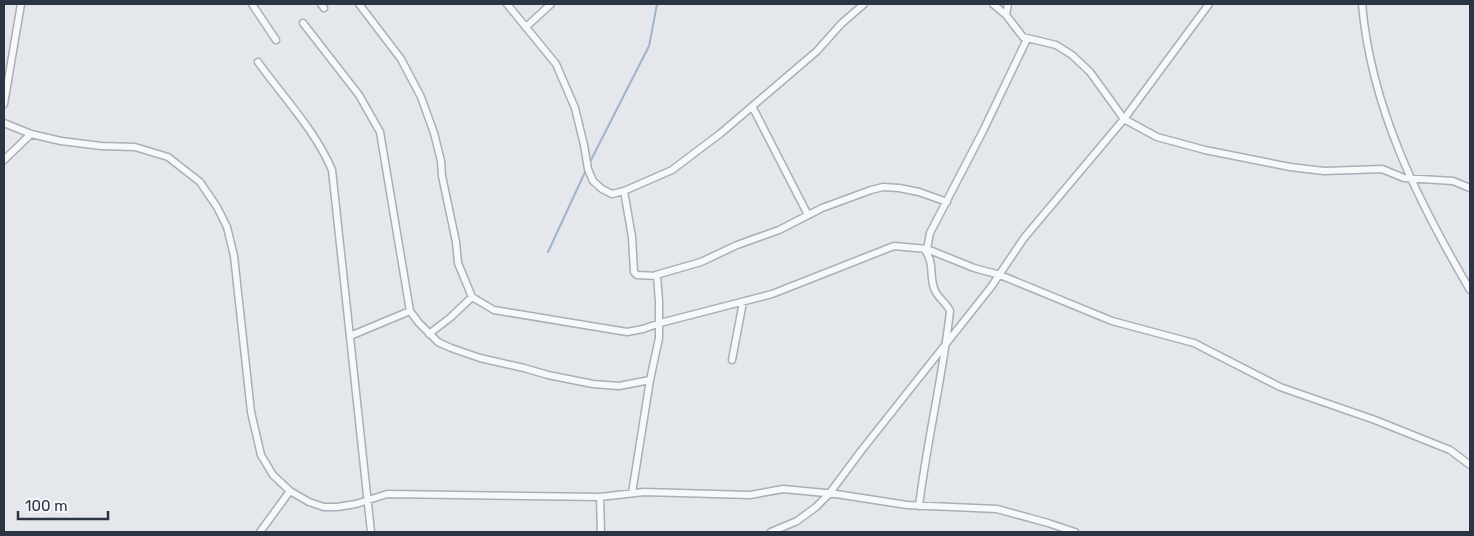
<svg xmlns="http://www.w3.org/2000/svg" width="1474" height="536" font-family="Rubik,sans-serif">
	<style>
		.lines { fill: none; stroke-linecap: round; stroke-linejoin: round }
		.stream { stroke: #9fb4cc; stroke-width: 2 }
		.minor-casing { stroke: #a9aeb7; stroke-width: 9 }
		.minor { stroke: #f7f8fa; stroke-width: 6 }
	</style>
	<rect width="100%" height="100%" fill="#e4e7ec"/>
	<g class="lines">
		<path class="stream" d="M589 164 649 46 657 4
			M548 252 586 170"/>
		<defs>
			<path id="minor" d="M252 4 276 40
				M321 4 324 8
				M359 4 401 59 421 97 434 133 441 161 442 176 456 242 458 263 472 297 494 310 627 332 643 329 660 323 772 294 894 246 927 249 930 233 983 131 1027 39
				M507 4 556 64 575 108 584 145 588 169 593 181 602 189 612 194 624 191 672 170 721 133 817 51 841 24 864 4
				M993 4 1006 15 1023 37 1056 45 1072 55 1090 72 1124 119 1157 137 1205 150 1290 167 1324 171 1382 169 1404 178 1453 181 1470 188
				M1362 4C1371 108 1418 201 1470 290
				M1006 15 1008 4
				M303 23 359 95 380 132 410 311 419 323 438 342 451 348 480 358 524 368 548 375 593 384 619 386 650 380
				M526 27 551 4
				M258 62C283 97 315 130 332 170L371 532
				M4 104 21 4
				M753 108 808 215
				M4 123 31 134 61 141 101 146 135 147 168 157 200 182 217 207 227 227 234 256 251 412 261 455 273 475 290 491 309 502 324 507H337L356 504 387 494 600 497 644 492 750 495 783 489 836 494 907 505 997 509 1048 523 1075 532
				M4 160 31 134
				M624 191 632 237 634 272 637 275 657 276 659 301V338L650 380 632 493
				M927 249 974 268 1000 275 1112 321 1194 343 1280 387 1375 420 1450 450 1470 465
				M656 275 701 262 737 245 779 230 822 208 871 190 883 187 899 188 919 192 947 202
				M429 334 451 317 472 297
				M350 336 410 311
				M732 360 743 302
				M600 497 601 532
				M919 506C927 440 943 376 950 311 946 302 937 298 934 288 929 274 935 265 925 250
				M260 532 290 491
				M771 532 797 521 816 507 829 494 861 451 991 287 1024 238 1124 119 1209 4"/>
		</defs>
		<use href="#minor" class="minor-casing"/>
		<use href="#minor" class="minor"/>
	</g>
	<rect width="1474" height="536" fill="none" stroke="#2b3445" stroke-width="10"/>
	<path d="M18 511v8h90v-8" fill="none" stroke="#2b3445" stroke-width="2.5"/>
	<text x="25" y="511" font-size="15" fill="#2b3445" stroke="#f4f6f9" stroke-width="4" paint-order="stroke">100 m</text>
</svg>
